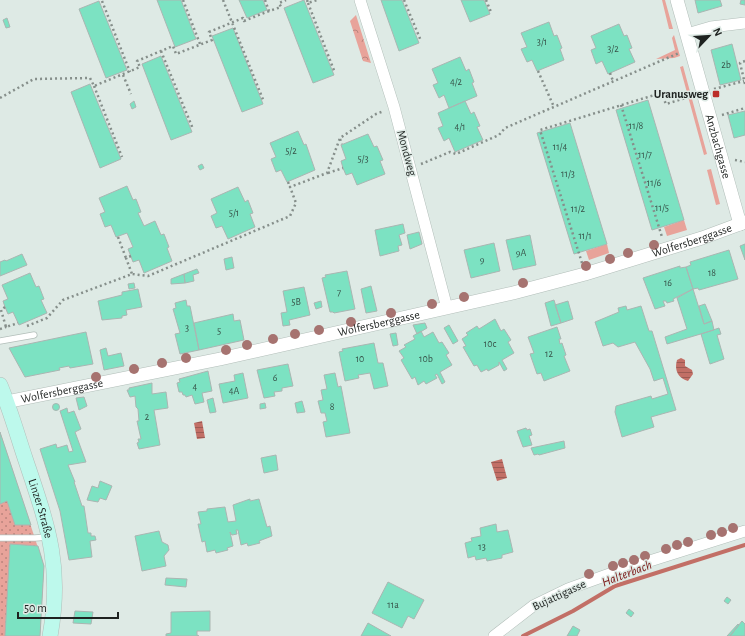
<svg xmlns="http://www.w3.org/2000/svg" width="745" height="636" font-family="'Alegreya Sans',sans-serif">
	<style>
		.green { fill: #e8a39a }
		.forest { fill: url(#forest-crowns) }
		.garden { fill: url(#garden-dots) }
		.water { fill: url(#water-rules) }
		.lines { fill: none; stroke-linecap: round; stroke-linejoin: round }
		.stream { stroke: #c26f66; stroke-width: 4 }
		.building { fill: #7ce2c2; stroke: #aab6b2 }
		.service-casing { stroke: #b2beb9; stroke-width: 7 }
		.minor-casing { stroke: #b2beb9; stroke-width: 12 }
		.tertiary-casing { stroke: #b2beb9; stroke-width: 14 }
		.secondary-casing { stroke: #b2beb9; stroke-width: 16 }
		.path { stroke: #868f8b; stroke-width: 2.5; stroke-dasharray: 2 3; stroke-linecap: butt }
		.service { stroke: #fff; stroke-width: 5.5 }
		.minor { stroke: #fff; stroke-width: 11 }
		.tertiary { stroke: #fff; stroke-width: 13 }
		.secondary { stroke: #bdf9ec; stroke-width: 15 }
		.tree { fill: #a67370 }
		.poi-dot { fill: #bb2d28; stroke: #deeae5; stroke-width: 1.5 }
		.labels { text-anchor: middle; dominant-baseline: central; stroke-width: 3; stroke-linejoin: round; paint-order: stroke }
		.number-label { font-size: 10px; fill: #365248 }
		.poi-label { font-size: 12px; font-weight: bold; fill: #1e2220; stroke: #deeae5; text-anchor: end }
		.street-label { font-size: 12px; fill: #1e2220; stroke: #deeae5 }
		.water-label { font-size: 13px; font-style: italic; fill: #7b1514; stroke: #deeae5 }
	</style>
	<defs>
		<pattern id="forest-crowns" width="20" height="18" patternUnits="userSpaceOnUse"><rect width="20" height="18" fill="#e8a39a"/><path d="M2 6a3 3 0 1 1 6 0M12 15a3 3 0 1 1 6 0" fill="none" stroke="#bb847d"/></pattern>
		<pattern id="garden-dots" width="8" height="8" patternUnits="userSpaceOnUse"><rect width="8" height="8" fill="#e8a39a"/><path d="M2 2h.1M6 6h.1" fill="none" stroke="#bb847d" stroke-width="1.8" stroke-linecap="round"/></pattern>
		<pattern id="water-rules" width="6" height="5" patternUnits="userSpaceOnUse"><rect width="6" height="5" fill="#c26f66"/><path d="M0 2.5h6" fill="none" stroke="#9d5b54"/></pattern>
	</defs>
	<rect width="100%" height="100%" fill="#deeae5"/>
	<path class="green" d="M662 0H665L673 29H669Z
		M674 35 680 56 674 58 656 59 675 50 672 38Z
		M683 66 707 154 704 155 680 67Z
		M711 169 720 204 716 205 707 170Z
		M684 220 687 230 667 236 664 227Z
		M607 244 609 253 589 260 586 251Z"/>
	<path class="forest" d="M356 15 371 63 363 61 350 21Z"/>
	<path class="garden" d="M0 432 44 566 40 636H0Z"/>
	<path class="water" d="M681 358 685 360V366L692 370 693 374 688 381C678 378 674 370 677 360Z
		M202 421 205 438 197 439 194 423Z
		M502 459 507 478 497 481 491 462Z"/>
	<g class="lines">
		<path class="stream" d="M523 636 573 611 615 586 745 545"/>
	</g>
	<path class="building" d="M157 0H181L196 39 175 47Z
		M239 0H263L267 10 247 18Z
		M304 0 334 75 313 83 284 8Z
		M381 0H402L419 43 399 51Z
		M461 0H484L490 14 470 22Z
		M695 0H720L722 6 698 13Z
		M741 0H745V5L740 4Z
		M99 1 127 70 106 78 79 9Z
		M7 18 10 27 6 28 3 20Z
		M549 22 554 36 557 35 562 48 560 49 564 60 537 71 532 60 527 62 521 49 527 47 521 33Z
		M619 24 624 36 627 35 632 48 629 49 635 62 608 74 602 61 596 64 591 50 596 48 591 36Z
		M233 28 263 104 242 112 212 36Z
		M732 44 741 80 720 85 711 50Z
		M161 56 192 132 171 140 142 64Z
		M460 57 466 71 469 69 474 82 472 83 477 96 449 108 444 95 439 98 433 85 438 83 432 69Z
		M90 84 121 159 100 168 71 92Z
		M648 100 684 220 652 230 616 110Z
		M134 101 136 107 132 109 130 104Z
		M465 101 471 114 474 112 480 126 477 127 483 140 455 152 449 138 444 141 438 128 443 126 438 113Z
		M745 111V135L734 138 728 115Z
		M570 123 607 244 574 254 537 133Z
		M298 131 304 145 306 144 315 170 287 182 281 170 276 172 271 159 276 157 270 143Z
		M368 134 374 147 377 146 383 160 380 161 385 174 357 185 352 173 346 175 343 168 341 161 346 159 341 145Z
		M202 164 204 168 200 170 198 166Z
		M127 186 133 200 136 199 141 212 138 213 144 226 155 221 161 235 164 234 169 247 167 248 172 261 144 273 139 260 133 262 128 249 133 247 127 233 116 237 111 225 105 227 100 214 105 212 99 198Z
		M238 187 245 202 248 200 253 213 250 214 255 227 228 239 222 226 216 228 211 216 217 213 211 199Z
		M403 224 405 233 399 235 402 245 398 246 399 251 380 256 375 230Z
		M419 232 422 244 410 249 407 235Z
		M530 235 536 265 513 270 506 240Z
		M494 243 500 271 471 278 464 250Z
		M745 244V260L740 246Z
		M729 250 738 279 699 290 698 288 693 289 686 267 691 265 690 262Z
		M22 254 27 265 0 276V262L5 260 6 261Z
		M232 257 234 268 226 270 224 259Z
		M680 266V268L686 267 693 289 673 299 674 301 667 303 666 301H663L665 306 655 309 643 278Z
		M197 269 199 273 193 275 194 281 185 283 184 274Z
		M347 271 355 309 334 313 333 312H330L322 278 326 277 325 275Z
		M30 273 36 287 39 286 44 299 41 300 47 313 19 325 13 312 8 314 5 307 3 301 8 299 2 285Z
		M184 274 185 283 171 284V279Z
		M134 283 135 288 129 289 128 284Z
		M371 286 377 311 366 313 361 289Z
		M304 287 310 315 289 320 290 325 283 326 281 313 287 312 283 291Z
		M138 289 142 307 126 310 127 315 122 316V318L102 320 98 301 122 295V292Z
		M693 289 704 324 712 321 714 330 667 344 665 337 687 329 677 298Z
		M186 300 187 306H190L199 350 180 354 175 334 180 333 173 309 176 308 175 303Z
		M554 300 561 323 551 326 545 303Z
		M321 301 322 307 316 309 314 303Z
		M568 301 573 319 561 323 555 305Z
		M705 304 712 321 704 324 699 306Z
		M626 306 627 310 641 306 649 331H652L676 410 651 417 654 427 622 437 615 412 616 406 651 396 652 399 668 394 663 378 654 381 650 369 635 342 618 347 613 343 603 346 595 322 619 312 618 308Z
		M233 314 234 321 240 320 244 340 199 350 194 323Z
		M495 319 501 331 504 329 511 340 508 342 514 353 502 360 507 369 504 371 499 362V365L488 371 487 369 481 372 477 365 474 366 463 347 466 346 462 339 468 335 466 333 477 326 479 329Z
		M425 323 427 328 417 334 413 325Z
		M449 325 458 341 453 344 444 328Z
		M557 327 561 339H559L560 344 562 343 566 355 564 356 570 371 544 381 541 373 537 374 530 354 534 353 528 337Z
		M719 328 721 334 717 335 724 359 710 364 701 334Z
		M421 331 424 337 433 332 439 343 442 342 449 353 446 355 452 365 440 372 445 382 442 384 437 374 435 375 437 378 426 384 424 381 418 385 415 377 412 379 401 360 404 358 399 351 406 347 404 345 415 339 413 336Z
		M86 332 93 364 70 368 69 366 59 368 60 370 25 377 9 348Z
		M396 333 398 345 393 346 390 334Z
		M374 343 378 363H383L388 386 374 389 370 373 358 375 359 378 345 381 339 352 343 351 342 349Z
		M106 348 108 356 121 353 124 366 104 370 100 350Z
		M288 364 293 386 282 388V391L274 392 275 396 264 398 257 370Z
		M208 371 212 391 202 393 204 402 195 404 192 395 186 397 185 395H183L182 392H179L177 383 180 382 179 379Z
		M243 373 248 398 223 403 219 384 235 381 234 375Z
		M335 373 338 387 341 386 350 433 326 437 323 422 327 421 325 413H321L318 401 323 400 321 390 327 389 324 375Z
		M152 383V394L166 392 168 408 154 410 160 445 139 449 137 443 139 442 138 439H141L137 421H139L138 409 136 407 135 396 130 397 127 390H129V388Z
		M84 397 87 406 79 410 76 398Z
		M213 398 216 412 210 413 207 400Z
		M302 401 305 412 297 413 295 403Z
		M265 403 266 408 260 409V404Z
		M52.5 407a3.5 3.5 0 1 1 7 0a3.5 3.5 0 1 1-7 0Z
		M67 408 68 413 74 411 81 429 75 432 86 462 68 465 75 482H74L82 506H84L88 533H91V536H95L96 540 90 541 92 557 69 560 60 511 40 449 56 444 57 448 67 445 69 452 73 451 60 411Z
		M526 428 527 430 530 429 532 435 529 436 532 445 523 447 517 431Z
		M0 432 31 525H15L7 501 0 504Z
		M564 441 565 448 539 455 538 454 534 455 531 448Z
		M276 455 278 470 264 473 261 458Z
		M100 481 112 486 106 500 100 498 98 502 87 500 92 486 98 488Z
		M250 499V501L259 499 267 527 270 526 272 536 259 541 260 543 248 546 247 543 241 545 238 530H236L237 534 232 535 230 532 233 546 227 548 228 550 216 553 215 550 207 552 205 541 202 542 198 524H201L198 512 207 511V509L225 507 228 522 236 521 233 505Z
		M496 524 497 532 508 530 513 552 502 555V558L487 561 486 558 476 560 475 556 468 558 465 543 472 541 471 538 481 536 480 528Z
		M159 531 162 542 168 545 169 550 164 556 166 566 142 571 135 536Z
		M10 544 38 546 44 566 40 636H5Z
		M166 578 187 579 186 587 165 585Z
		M388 582 424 600 414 619 408 616 402 628 372 613Z
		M727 597 731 600 728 604 724 601Z
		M629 609 634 613 631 617 626 613Z
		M75 611 93 612 91 624 73 623Z
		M210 611V631H197V635L199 636H166V634L171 633V612Z
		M742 621 745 624V636H730Z
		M368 623 391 636H361Z
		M738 624 739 625 730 636H727Z
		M573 626 580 630 577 636H567Z"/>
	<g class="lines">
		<defs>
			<path id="service" d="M0 341 34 335
				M0 538H35L48 537"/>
			<path id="minor" d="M360 0 394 107 447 308
				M687 34 711 27 745 23
				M494 636 533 606 568 589 618 571 745 531"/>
			<g id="tertiary">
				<path id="s1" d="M677 0 740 224"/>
				<path id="s2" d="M6 402 220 359 513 293 585 274 702 238 745 222"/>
			</g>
			<g id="secondary">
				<path id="s3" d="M0 385C10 409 17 434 25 458 47 524 63 565 50 636"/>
			</g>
		</defs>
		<use href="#service" class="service-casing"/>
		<use href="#minor" class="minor-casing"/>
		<use href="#tertiary" class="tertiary-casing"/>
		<use href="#secondary" class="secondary-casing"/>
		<path class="path" d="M183 0 200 44
			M223 0 264 102
			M265 0 269 11 281 7 279 3 286 0
			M307 0 308 3 317 0
			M404 0 421 41
			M486 0 491 12
			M102 1 130 72
			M308 3 335 73
			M161 51 193 129
			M745 61 740 63 745 84
			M538 71 554 107
			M610 73 613 81
			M123 75 131 94
			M94 86 122 157
			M714 89 744 81
			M0 98 34 79 90 78 94 86 140 67 137 61 173 46 176 54 212 40 209 32 243 18 244 21 269 11
			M621 105 662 237
			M722 115 745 108
			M340 139 342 144
			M735 160 745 162
			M421 164 450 152 456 154 499 135 505 128 679 53
			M328 173 343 168
			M288 182 290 187
			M118 237 126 258
			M131 256 126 258 132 274
			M582 263 540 130 661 93 666 104 692 96
			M5 307 1 310 6 327 18 323
			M27 326 47 318 63 300 132 274 148 276 290 216 296 203 290 187 327 173 340 138 376 114 384 111
			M0 329 6 327 8 330"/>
		<use href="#service" class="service"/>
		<use href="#minor" class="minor"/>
		<use href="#tertiary" class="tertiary"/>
		<use href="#secondary" class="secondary"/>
	</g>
	<g class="tree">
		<circle cx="654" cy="245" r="5"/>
		<circle cx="628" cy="253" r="5"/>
		<circle cx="610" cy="259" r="5"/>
		<circle cx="586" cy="266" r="5"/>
		<circle cx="523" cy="283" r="5"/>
		<circle cx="464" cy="297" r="5"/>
		<circle cx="432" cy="304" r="5"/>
		<circle cx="391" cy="313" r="5"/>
		<circle cx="351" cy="322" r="5"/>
		<circle cx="319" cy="330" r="5"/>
		<circle cx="295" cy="334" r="5"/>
		<circle cx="273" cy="339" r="5"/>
		<circle cx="247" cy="345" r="5"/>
		<circle cx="226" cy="350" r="5"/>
		<circle cx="186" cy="358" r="5"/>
		<circle cx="162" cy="363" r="5"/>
		<circle cx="134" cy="369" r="5"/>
		<circle cx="96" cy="377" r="5"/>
		<circle cx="733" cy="528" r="5"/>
		<circle cx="722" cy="532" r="5"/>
		<circle cx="711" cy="535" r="5"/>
		<circle cx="688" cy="542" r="5"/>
		<circle cx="677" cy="545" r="5"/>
		<circle cx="666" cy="549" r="5"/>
		<circle cx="645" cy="556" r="5"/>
		<circle cx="634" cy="560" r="5"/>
		<circle cx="623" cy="563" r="5"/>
		<circle cx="613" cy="566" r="5"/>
		<circle cx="589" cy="574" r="5"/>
	</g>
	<rect class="poi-dot" x="712" y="90" width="8" height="8" rx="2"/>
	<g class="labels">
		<g class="number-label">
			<text x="542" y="42">3/1</text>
			<text x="613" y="49">3/2</text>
			<text x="726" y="65">2b</text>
			<text x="456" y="82">4/2</text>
			<text x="636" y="126">11/8</text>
			<text x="460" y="127">4/1</text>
			<text x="560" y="147">11/4</text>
			<text x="291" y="151">5/2</text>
			<text x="645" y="155">11/7</text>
			<text x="363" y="159">5/3</text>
			<text x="568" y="174">11/3</text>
			<text x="654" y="183">11/6</text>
			<text x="662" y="208">11/5</text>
			<text x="578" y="209">11/2</text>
			<text x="234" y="213">5/1</text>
			<text x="585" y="236">11/1</text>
			<text x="521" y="253">9A</text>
			<text x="482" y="260">9</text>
			<text x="712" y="273">18</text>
			<text x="668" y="283">16</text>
			<text x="339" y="293">7</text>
			<text x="296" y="302">5B</text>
			<text x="187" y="328">3</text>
			<text x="219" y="331">5</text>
			<text x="490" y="344">10c</text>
			<text x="549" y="354">12</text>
			<text x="360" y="359">10</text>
			<text x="426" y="359">10b</text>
			<text x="275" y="378">6</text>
			<text x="195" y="387">4</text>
			<text x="234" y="391">4A</text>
			<text x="332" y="407">8</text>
			<text x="147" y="417">2</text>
			<text x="482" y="547">13</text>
			<text x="393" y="605">11a</text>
		</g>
		<g class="poi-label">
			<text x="708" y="94">Uranusweg</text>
		</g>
		<g class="street-label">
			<text stroke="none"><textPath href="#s1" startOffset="152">Anzbachgasse</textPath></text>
			<text transform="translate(407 153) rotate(75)">Mondweg</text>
			<text stroke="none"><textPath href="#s2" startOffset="705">Wolfersberggasse</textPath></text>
			<text stroke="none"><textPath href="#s2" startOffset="381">Wolfersberggasse</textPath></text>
			<text stroke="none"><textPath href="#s2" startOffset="57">Wolfersberggasse</textPath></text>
			<text stroke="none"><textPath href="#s3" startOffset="130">Linzer Straße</textPath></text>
			<text transform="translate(559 595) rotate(-25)">Bujattigasse</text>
		</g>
		<g class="water-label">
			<text transform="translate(627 574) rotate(-21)">Halterbach</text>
		</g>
	</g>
	<g transform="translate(709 36) rotate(65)" stroke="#deeae5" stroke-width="3" paint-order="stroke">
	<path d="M0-3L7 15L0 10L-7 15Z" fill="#1e2220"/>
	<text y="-6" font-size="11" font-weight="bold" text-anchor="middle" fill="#1e2220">N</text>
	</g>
	<path d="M18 612v6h100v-6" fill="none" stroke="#1e2220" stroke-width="2"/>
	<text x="24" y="612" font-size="12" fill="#1e2220" stroke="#deeae5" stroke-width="3" paint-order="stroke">50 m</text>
</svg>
